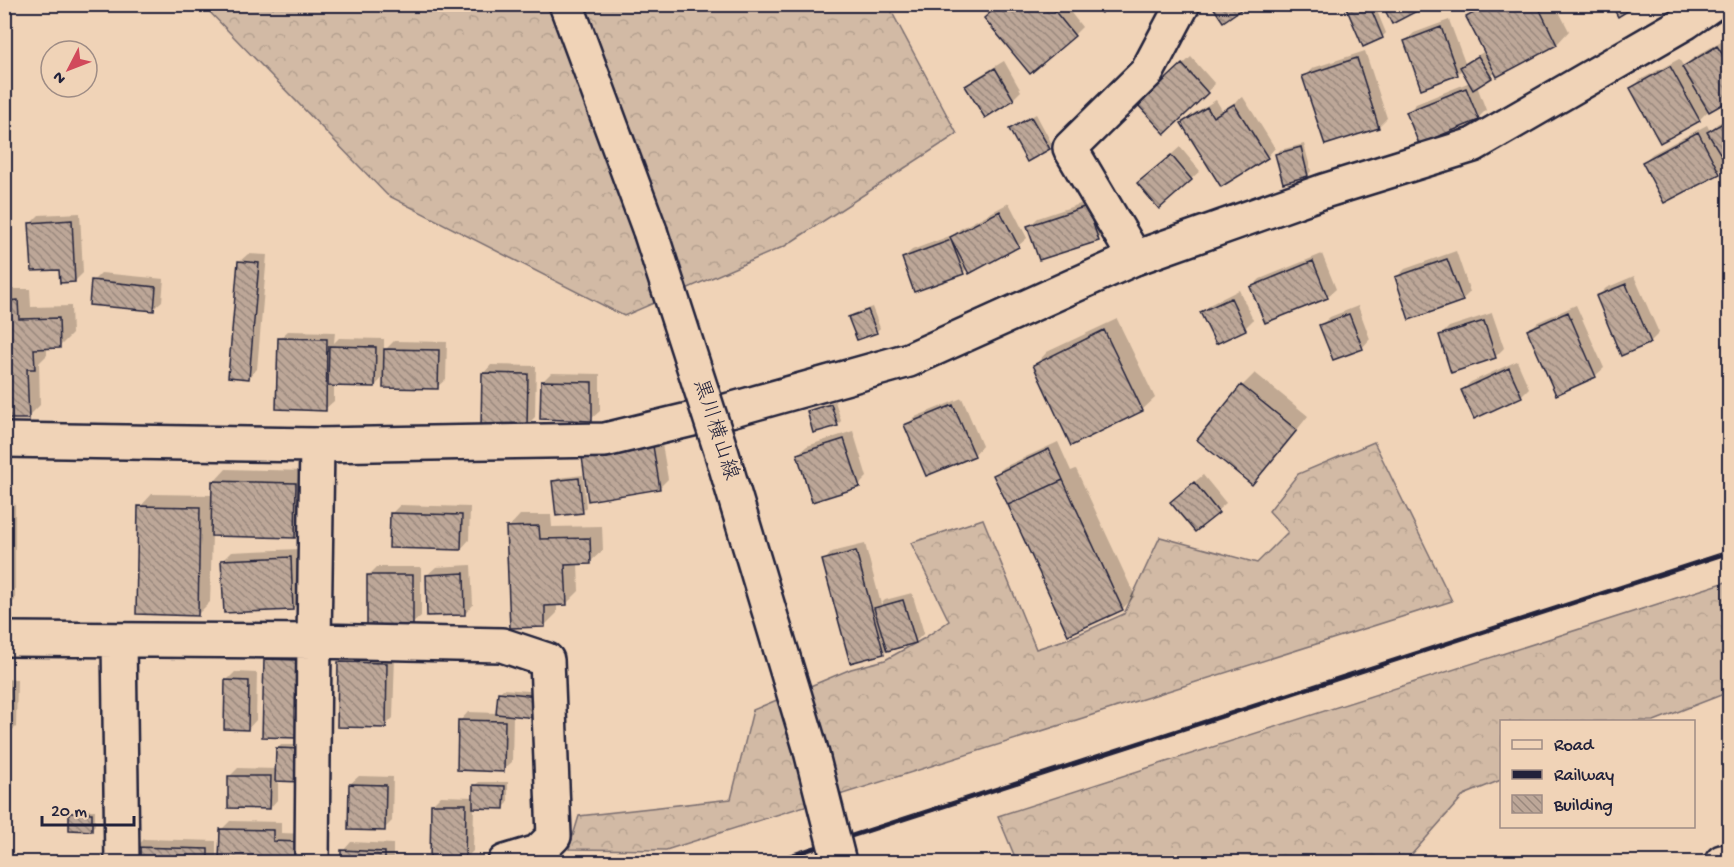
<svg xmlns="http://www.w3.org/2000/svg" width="1734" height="867" font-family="'Gochi Hand','Klee One',sans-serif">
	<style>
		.forest { fill: url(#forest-crowns); stroke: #7a6e70; stroke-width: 1.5 }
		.shadow { fill: #0003 }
		.building { fill: url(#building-back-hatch); stroke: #22223b; stroke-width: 1.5 }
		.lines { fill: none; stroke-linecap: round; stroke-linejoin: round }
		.street-casing { stroke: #22223b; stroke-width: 38 }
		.secondary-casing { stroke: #22223b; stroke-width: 38 }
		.street { stroke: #f0d3b7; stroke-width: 33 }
		.secondary { stroke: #f0d3b7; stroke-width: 33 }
		.rail { stroke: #22223b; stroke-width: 4.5 }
		.secondary-bridge-casing { stroke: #22223b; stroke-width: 38; stroke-linecap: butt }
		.secondary-bridge { stroke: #f0d3b7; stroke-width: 33 }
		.labels { text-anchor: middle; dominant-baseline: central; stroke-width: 5; stroke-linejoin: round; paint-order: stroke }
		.street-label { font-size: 21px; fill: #22223b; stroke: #f0d3b7 }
	</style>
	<defs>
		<pattern id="forest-crowns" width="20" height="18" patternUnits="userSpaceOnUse" patternTransform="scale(1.5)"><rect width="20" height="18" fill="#d2baa5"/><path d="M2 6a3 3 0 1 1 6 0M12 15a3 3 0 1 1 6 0" fill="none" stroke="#b4a08f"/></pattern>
		<pattern id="building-back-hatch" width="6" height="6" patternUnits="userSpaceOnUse" patternTransform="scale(1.5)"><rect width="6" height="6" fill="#bda798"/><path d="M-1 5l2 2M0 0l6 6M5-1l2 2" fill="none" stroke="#99887d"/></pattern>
	</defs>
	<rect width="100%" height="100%" fill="#f0d3b7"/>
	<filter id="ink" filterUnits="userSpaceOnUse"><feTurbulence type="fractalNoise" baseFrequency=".0167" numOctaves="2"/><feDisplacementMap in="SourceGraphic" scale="12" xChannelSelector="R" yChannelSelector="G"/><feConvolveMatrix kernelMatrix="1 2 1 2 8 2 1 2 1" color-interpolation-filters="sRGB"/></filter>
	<g filter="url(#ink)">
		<path class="forest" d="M203 5H888L957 134 785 246 624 316 387 195Z
			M1374 442 1452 601 666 850 569 849 579 816 731 799 753 710 851 669 885 660 923 639 949 621 911 543 983 519 1036 649 1070 638 1124 614 1160 537 1257 563 1288 532 1269 511 1298 474Z
			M1729 581V692L1654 721 1502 722 1501 780 1464 795 1405 862H1017L998 816Z"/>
		<path class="shadow" d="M1001 4H1064L1082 27 1074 35Z
			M1348 4H1374L1386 33 1382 37Z
			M1481 4H1555L1569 31 1557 44 1497 75 1496 72 1477 86 1486 110 1478 118 1408 112 1416 104 1470 82 1462 69 1458 74 1422 87 1405 41 1414 33 1449 20 1465 63 1485 51 1468 18Z
			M1726 38 1730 44V98L1709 110 1699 120 1632 89 1640 80 1679 59 1684 67 1692 59Z
			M1365 51 1387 118 1378 127 1304 76 1313 68Z
			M1191 57 1215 84 1166 132 1149 97Z
			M1004 61 1021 91 1013 99 967 86 976 78Z
			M1243 97 1275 148 1267 157 1183 123 1191 115 1216 100 1222 110Z
			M1036 114 1052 144 1049 148 1011 130 1015 126Z
			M1730 117V159L1726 161 1728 164 1719 172 1665 201 1644 162 1652 154 1707 125 1710 131 1717 124Z
			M1304 144 1311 171 1308 175 1277 154 1280 150Z
			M1180 147 1200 171 1191 179 1148 175Z
			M1095 199 1106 231 1098 239 1029 226 1038 218Z
			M1009 203 1027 238 1018 246 967 268 963 273 903 258 912 250 955 234 960 229Z
			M80 213 83 273 75 281 31 223 39 215Z
			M1456 251 1470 292 1462 300 1396 278 1405 269Z
			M248 254 267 255 257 369 249 377 239 262Z
			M1322 254 1336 289 1327 297 1252 287 1260 279Z
			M101 273 164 279 162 301 153 309 93 281Z
			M1634 276 1659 333 1650 342 1598 296 1606 288Z
			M9 289H30L31 307 71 306 72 334 59 347H47V355L39 363 40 405 28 417 4 418V294Z
			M1239 290 1253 320 1245 328 1202 312 1211 304Z
			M1576 305 1604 368 1595 376 1529 330 1538 322Z
			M1358 306 1370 339 1362 348 1321 325 1330 317Z
			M872 307 880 328 876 332 849 318 853 314Z
			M1492 313 1504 348 1495 357 1441 335 1449 327Z
			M1117 319 1155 398 1142 410 1035 365 1047 352Z
			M288 331 335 332 334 343 339 338 384 339V351L394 341 447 342 446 379 437 387 385 375 375 386 334 385V401L325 409 279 339Z
			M1517 361 1529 388 1521 396 1462 390 1471 382Z
			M491 365 536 366 535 417 527 425 483 374Z
			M551 373 600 374V411L591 419 542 382Z
			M1255 373 1308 416 1265 470 1252 483 1199 439 1242 386Z
			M962 398 982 446 974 455 906 426 915 417Z
			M835 401 841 421 837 425 809 412 813 408Z
			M853 431 867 477 859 485 798 454 807 446Z
			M661 438 668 479 659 488 583 457Z
			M1058 442 1071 471 1076 469 1135 596 1122 609 995 475 1004 467Z
			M4 450H13L11 501H13L4 510Z
			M226 469 308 471 307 524 294 537 212 535 210 602 198 614 140 507 152 494 213 495 214 482Z
			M583 475 586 507 582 511 554 482 558 478Z
			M1203 475 1226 503 1195 530 1180 494Z
			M15 503V600L4 611V514Z
			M400 505 470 507 469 540 461 549 391 514Z
			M520 515H551L552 527 602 526 603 550 590 562 578 563 579 591 566 604H557V613L545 625 508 528Z
			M865 544 881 604 885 600 912 593 924 633 915 642 888 648 884 652 824 561 832 552Z
			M299 549 301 601 292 609 223 560 231 552Z
			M471 565 473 605 465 614 427 575 436 567Z
			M377 567H421V616L412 624 368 576Z
			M273 651 305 652 303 728 295 737 265 660Z
			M348 654 395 655 393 718 385 726 340 662Z
			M235 672 257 673 256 720 248 729 226 681Z
			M4 679 17 680 16 727 7 735H4Z
			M503 689 541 692 513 715 512 762 503 770 460 721 468 712 498 713 499 693Z
			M281 745H304L278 780V799L270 808 230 776 238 768 277 769V749Z
			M359 776 393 777 392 821 384 829 350 784Z
			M479 782H508V803L504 807 474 806 473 851 464 860 433 804 441 796 474 797 475 785Z
			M75 810H95V825L91 829 71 814Z
			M230 821 281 822V833L307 834 306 862H221V830Z
			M144 839 216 841V862H136V848Z
			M351 842 393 844V862H343V851Z"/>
		<path class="building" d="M1000 4H1049L1075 36 1030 74 984 18Z
			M1094 4H1112L1101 13Z
			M1211 4H1245L1246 6 1223 22Z
			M1347 4H1369L1383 38 1363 47 1345 5Z
			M1382 4H1414L1417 11 1392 24Z
			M1490 4H1537L1557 45 1497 77 1466 17Z
			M1611 4H1639L1618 17Z
			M1441 27 1458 75 1421 89 1404 41Z
			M1717 46 1730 66V100L1709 112 1682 67Z
			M1478 56 1492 78 1473 90 1460 67Z
			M1357 58 1379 128 1325 145 1302 76Z
			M1182 64 1208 93 1165 134 1138 105Z
			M1670 66 1700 121 1660 143 1630 88Z
			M995 68 1014 100 985 118 965 86Z
			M1466 88 1479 120 1419 144 1406 112Z
			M1234 104 1268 158 1221 187 1181 123 1207 107 1213 117Z
			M1031 117 1050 149 1027 162 1009 129Z
			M1730 119V160L1726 163 1707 132Z
			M1698 132 1720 174 1664 203 1642 162Z
			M1301 147 1308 176 1283 183 1275 154Z
			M1171 155 1192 180 1159 209 1137 183Z
			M1087 206 1099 241 1039 260 1027 226Z
			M1000 211 1019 247 969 274 950 237Z
			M72 220 75 282 60 283 59 270 32 271 29 223Z
			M951 240 964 274 914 292 902 258Z
			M1447 259 1463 301 1409 320 1395 277Z
			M238 261 259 263 249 379 228 377Z
			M1313 261 1328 298 1265 323 1250 287Z
			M91 280 156 287 154 311 89 305Z
			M1626 284 1651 343 1621 356 1596 296Z
			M1231 298 1246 330 1216 344 1200 312Z
			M18 300 19 319 59 318 60 348 34 349 35 369H27L29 419H4V301Z
			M868 310 877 333 857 340 848 317Z
			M1568 312 1596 377 1556 395 1527 330Z
			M1349 314 1363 349 1333 360 1319 325Z
			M1484 321 1496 358 1451 373 1439 335Z
			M1104 330 1143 411 1071 446 1033 365Z
			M278 338 327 339 326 411 276 409Z
			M329 346 376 347 375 387 328 386Z
			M384 349 439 350 438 389 383 388Z
			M1509 368 1522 397 1474 419 1461 390Z
			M482 373 528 374 527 427 481 426Z
			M541 381 592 382V421L540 419Z
			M1241 385 1297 430 1252 485 1197 440Z
			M831 404 838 426 813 433 807 411Z
			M953 405 975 456 926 476 904 425Z
			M844 439 860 487 812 502 797 454Z
			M653 446 660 489 588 501 582 457Z
			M1049 449 1063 480 1008 505 993 475Z
			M579 478 583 513 556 516 552 481Z
			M1063 480 1123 610 1068 635 1008 505Z
			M212 481 296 483 295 538 211 536Z
			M1194 482 1219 513 1195 532 1170 502Z
			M138 506 200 507 198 616 136 614Z
			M390 513 462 515 461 550 389 548Z
			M539 526 540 539 590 538 591 564 565 565 567 605 545 606V627L510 628 506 527Z
			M856 551 884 654 850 663 822 560Z
			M291 557 293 610 224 613 221 560Z
			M464 573 465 615 427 616 426 575Z
			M367 575H413V626H367Z
			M903 600 916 643 887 651 874 608Z
			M264 659 297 660 296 738 262 737Z
			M338 662 387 663 386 728 337 727Z
			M225 680 249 681 248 730 224 729Z
			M4 687 9 688 8 737H4Z
			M498 692 538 696 536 718 496 714Z
			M458 720 505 721 504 772 457 770Z
			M276 748 301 749V782L275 781Z
			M228 776H271L270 809 228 808Z
			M349 784 386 785 385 831 348 830Z
			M473 785 505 786 504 809 473 808Z
			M431 804H466L465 861 430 860Z
			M69 813H92V831L69 830Z
			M220 829 273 830V841L300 842 299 862H219Z
			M134 847 208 849V862H134Z
			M341 850 385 852V862H341Z"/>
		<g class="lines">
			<defs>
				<path id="street" d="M1135 258 1070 148 1147 72 1183 4
					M4 639 314 641 317 445
					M119 640 122 862
					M312 862 314 641 502 645 547 660 554 836 538 852 505 862
					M1722 862 1730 860"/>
				<path id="secondary" d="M566 4 650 231
					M4 440 317 445 605 440 730 410 909 360 1135 258 1324 191 1473 145 1686 22 1712 4"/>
			</defs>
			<use href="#street" class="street-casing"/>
			<use href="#secondary" class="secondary-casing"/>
			<use href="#street" class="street"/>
			<use href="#secondary" class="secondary"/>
			<path class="rail" d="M771 862 1730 552"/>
			<defs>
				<path id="secondary-bridge" d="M650 231 722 454 810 747 839 862"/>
			</defs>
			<use href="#secondary-bridge" class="secondary-bridge-casing"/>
			<use href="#secondary-bridge" class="secondary-bridge"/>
		</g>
	</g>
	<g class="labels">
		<g class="street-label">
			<text transform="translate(714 430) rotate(72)">黒川横山線</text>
		</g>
	</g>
	<rect width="1734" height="867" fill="none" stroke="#f0d3b7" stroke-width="24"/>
	<rect x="12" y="12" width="1710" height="843" fill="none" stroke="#22223b" stroke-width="2" filter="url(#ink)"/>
	<rect x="1500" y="720" width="195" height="108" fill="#f0d3b7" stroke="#9e8c85" stroke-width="1.5"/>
	<rect x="1512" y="740" width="30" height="9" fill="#f0d3b7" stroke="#9e8c85" stroke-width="1.5"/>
	<text x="1554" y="750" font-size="18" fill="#22223b">Road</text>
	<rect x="1512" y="770" width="30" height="9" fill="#22223b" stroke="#9e8c85" stroke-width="1.5"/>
	<text x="1554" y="780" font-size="18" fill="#22223b">Railway</text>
	<rect x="1512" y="795" width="30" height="18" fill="url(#building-back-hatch)" stroke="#9e8c85" stroke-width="1.5"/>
	<text x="1554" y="810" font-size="18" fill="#22223b">Building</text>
	<g transform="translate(69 69) rotate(228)"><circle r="28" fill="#f0d3b7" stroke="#9e8c85" stroke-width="1.5"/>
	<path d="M0-4.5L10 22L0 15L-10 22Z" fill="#d1495b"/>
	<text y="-9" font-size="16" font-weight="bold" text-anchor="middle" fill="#22223b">N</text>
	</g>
	<path d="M42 816v9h92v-9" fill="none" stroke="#22223b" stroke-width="3"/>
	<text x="51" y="816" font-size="18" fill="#22223b" stroke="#f0d3b7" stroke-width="4.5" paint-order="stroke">20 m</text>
</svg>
